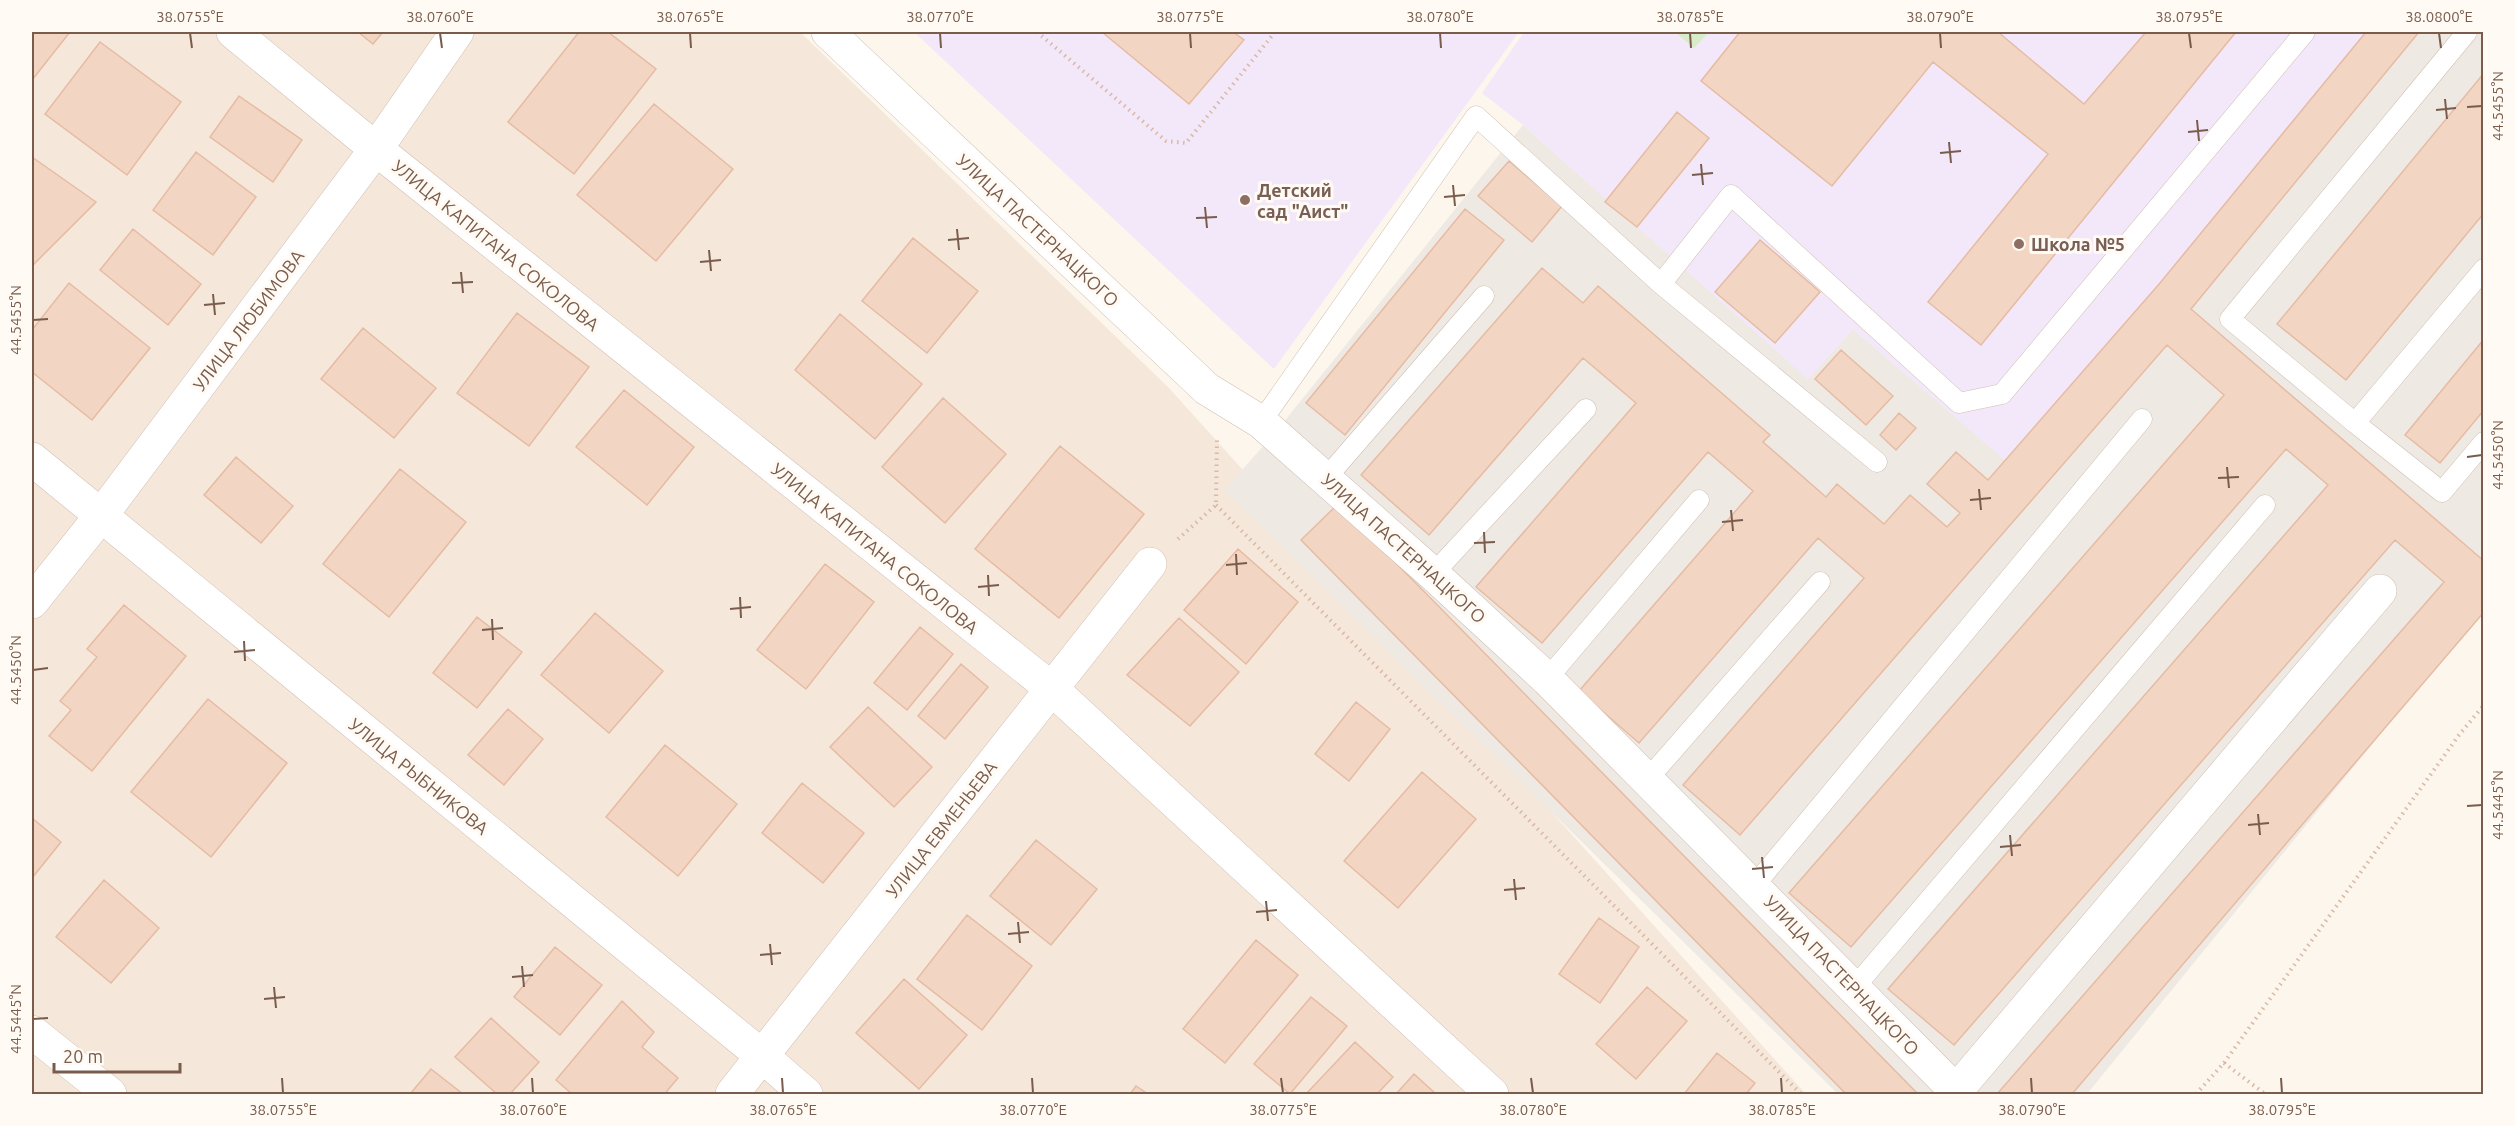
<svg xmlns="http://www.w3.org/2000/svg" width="2515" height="1126" font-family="Ubuntu,sans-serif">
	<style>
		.residential { fill: #f5e8da }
		.industrial { fill: #efe9e4 }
		.education { fill: #f3e8fa }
		.green { fill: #d8ecc9 }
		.building { fill: #f3d5c3; stroke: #e6bba3; stroke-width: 1.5 }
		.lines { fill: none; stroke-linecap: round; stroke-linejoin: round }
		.service-casing { stroke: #d1beb0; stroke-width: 21 }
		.minor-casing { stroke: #d1beb0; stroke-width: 34 }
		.path { stroke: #d9b8a5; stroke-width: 4; stroke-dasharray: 1.5 4.5; stroke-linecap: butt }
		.service { stroke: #fff; stroke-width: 20 }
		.minor { stroke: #fff; stroke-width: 33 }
		.ticks { fill: none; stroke: #7a5c4d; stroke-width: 2 }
		.education-dot { fill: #8d6e63; stroke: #fffaf3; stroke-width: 2 }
		.labels { text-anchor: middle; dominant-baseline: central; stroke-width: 6; stroke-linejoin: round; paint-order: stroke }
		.education-label { font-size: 18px; font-weight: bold; fill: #785e54; stroke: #fffaf3; text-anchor: start }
		.street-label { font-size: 18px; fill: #7a5c4d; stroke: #fffaf3 }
		.neatline { fill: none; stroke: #7a5c4d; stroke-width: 2 }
		.ticks-label { font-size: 15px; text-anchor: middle; fill: #7a5c4d }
	</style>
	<rect width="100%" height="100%" fill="#fdf6ec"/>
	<path class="residential" d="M32 32H800L1169 388 1806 1094H32Z"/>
	<path class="industrial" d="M2398 32H2483V608L2087 1094H1838L1224 490 1274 434 1523 125 1808 378 1853 329 2022 474Z"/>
	<path class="education" d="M914 32H1519L1274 369Z
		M1524 32H2398L2022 475 1853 329 1808 379 1523 125 1482 93Z"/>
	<path class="green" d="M1675 32H1709L1694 48Z"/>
	<path class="building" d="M32 32H70L32 80Z
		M358 32H383L373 44Z
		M579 32H608L656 69 574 174 508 122Z
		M1102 32H1233L1244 40 1189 104Z
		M1740 32H1998L2084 104 2146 32H2236L1981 345 1928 302 2048 154 1933 62 1832 186 1701 81Z
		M2366 32H2419L2191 309 2484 561V612L2072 1094H1997L2444 582 2395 540 1954 1045 1888 989 2328 485 2286 449 1851 947 1789 893 2224 395 2167 345 1740 835 1683 785 1864 578 1818 538 1639 743 1579 691 1753 491 1708 452 1542 643 1476 587 1636 403 1583 358 1429 535 1361 475 1542 268 1583 303 1598 286 1770 435 1763 442 1826 497 1837 484 1884 524 1910 495 1947 527 1960 513 1927 484 1956 452 1988 480 2160 283Z
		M100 42 181 102 127 175 45 114Z
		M2484 73V213L2346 380 2277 324Z
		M239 96 302 140 273 182 210 137Z
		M654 104 733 169 656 261 577 195Z
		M1677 112 1709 138 1637 227 1605 202Z
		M196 152 256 197 213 255 153 210Z
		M32 157 96 202 34 264 32 263Z
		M1509 161 1562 206 1532 242 1478 196Z
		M1465 209 1504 240 1345 435 1306 403Z
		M133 229 201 284 168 325 100 270Z
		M913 238 978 291 927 353 862 301Z
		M1760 240 1820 292 1775 343 1715 292Z
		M69 283 150 348 92 420 32 372V330Z
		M517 313 589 367 529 446 457 393Z
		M840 314 922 384 875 439 795 370Z
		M363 328 436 388 394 438 321 379Z
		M2484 339V410L2440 463 2405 435Z
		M1841 350 1893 396 1866 425 1815 379Z
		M624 390 694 447 647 505 576 447Z
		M943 398 1006 454 945 523 882 467Z
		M1899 413 1916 428 1896 450 1880 435Z
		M1060 446 1144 514 1059 618 975 549Z
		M236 457 293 506 261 543 204 495Z
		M400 469 466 522 389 617 323 564Z
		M1338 504 1918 1094H1846L1301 540Z
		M1238 549 1298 602 1246 664 1184 610Z
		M825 564 874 602 806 689 757 650Z
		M124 605 186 656 92 771 49 736 71 710 60 701 97 657 87 649Z
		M595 613 663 671 609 733 541 675Z
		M477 617 522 652 477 708 433 673Z
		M1179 618 1239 672 1190 726 1127 675Z
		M920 627 953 654 907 710 874 683Z
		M961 664 988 687 945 739 918 716Z
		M208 699 287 763 211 857 131 792Z
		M1356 702 1390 729 1349 781 1315 754Z
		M868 707 932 767 894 807 830 747Z
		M508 709 543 739 504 785 468 755Z
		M665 745 737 804 678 876 606 817Z
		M1422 772 1476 819 1398 908 1344 861Z
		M802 783 864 833 823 883 762 833Z
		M32 818 61 842 32 878Z
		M1036 840 1097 889 1051 945 990 896Z
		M104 880 159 928 111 983 56 937Z
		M967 915 1032 966 982 1030 917 979Z
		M1599 918 1639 947 1600 1003 1559 974Z
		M1256 940 1298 975 1225 1063 1183 1029Z
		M555 947 602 985 560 1035 514 997Z
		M904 979 967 1035 919 1089 856 1033Z
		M1647 987 1687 1021 1636 1079 1596 1044Z
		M1311 997 1347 1026 1290 1094 1254 1064Z
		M622 1001 654 1032 642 1047 678 1078 667 1091V1094H572L556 1080Z
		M491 1018 539 1062 510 1094H497L455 1057Z
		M1355 1042 1393 1077 1377 1094H1306Z
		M1717 1053 1755 1083 1746 1094H1684Z
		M431 1069 463 1094H410Z
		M1414 1074 1436 1094H1396Z
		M1136 1086 1148 1094H1130Z"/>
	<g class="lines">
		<defs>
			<path id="service" d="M2467 32 2230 319 2355 423 2484 269
				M1661 284 1731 195 1959 403 2002 394 2305 32
				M1261 422 1476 116 1661 284 1877 462
				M2355 423 2442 492 2484 442
				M1326 478 1484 296
				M1433 574 1586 409
				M1547 679 1699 500
				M1647 780 1820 582
				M1754 886 2142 419
				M1854 988 2265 505"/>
			<path id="minor" d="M233 32 376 149 1052 689 1492 1094
				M828 32 1207 389 1261 422 1433 574 1547 679 1956 1091 2380 591
				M32 459 762 1056 806 1094
				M32 602 100 517 376 149 457 32
				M32 1032 110 1094
				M732 1094 1150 564"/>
		</defs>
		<use href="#service" class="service-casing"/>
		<use href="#minor" class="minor-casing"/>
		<path class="path" d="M1037 32 1166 141 1186 143 1275 32
			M1216 505 1801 1094
			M1178 539 1216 505 1217 440
			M2224 1063 2265 1094
			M2196 1094 2224 1063 2459 735 2484 705"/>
		<use href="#service" class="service"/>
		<use href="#minor" class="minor"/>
	</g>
	<path class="ticks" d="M190 33 192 48M440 33 442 48M690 33 691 48M940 33 941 48M1190 33 1191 48M1440 33 1441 48M1690 33 1691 48M1940 33 1941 48M2189 33 2191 48M2439 33 2441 48M2445 99 2447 119M2467 107 2482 106M2436 110 2456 108M2197 120 2199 141M2188 132 2208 130M1949 142 1951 163M1940 153 1961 151M1701 164 1703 185M1692 175 1713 173M1453 185 1455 206M1444 197 1465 195M1205 207 1207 228M1196 218 1217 217M957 229 959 250M948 240 969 238M709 250 711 271M700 262 721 260M461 272 463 293M452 283 473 282M213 294 215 315M204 305 225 303M33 320 48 319M2467 457 2482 455M2227 467 2229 488M2218 478 2239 477M1979 489 1981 510M1970 500 1991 498M1731 510 1733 531M1722 522 1743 520M1484 532 1485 553M1474 543 1495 542M1236 554 1237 575M1226 565 1247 563M988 575 989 596M978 587 999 585M740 597 741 618M730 609 751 607M492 619 493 640M482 630 503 628M244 641 245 661M234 652 255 650M33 670 48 668M2467 806 2482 805M2258 814 2260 835M2248 825 2269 823M2010 835 2012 856M2000 847 2021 845M1762 857 1764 878M1752 869 1773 867M1514 879 1516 900M1504 890 1525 888M1266 901 1268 921M1256 912 1277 910M1018 922 1020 943M1008 934 1029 932M770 944 772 965M760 955 781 953M522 966 524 987M512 977 533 975M274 987 276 1008M264 999 285 997M33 1019 48 1018M282 1078 283 1093M532 1078 533 1093M782 1078 783 1093M1032 1078 1033 1093M1281 1078 1283 1093M1531 1078 1533 1093M1781 1078 1782 1093M2031 1078 2032 1093M2281 1078 2282 1093"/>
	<g class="education-dot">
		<circle cx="1245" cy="200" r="6"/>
		<circle cx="2019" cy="244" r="6"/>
	</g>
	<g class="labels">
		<g class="education-label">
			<text x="1257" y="190">Детский<tspan x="1257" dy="21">сад "Аист"</tspan></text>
			<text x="2031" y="244">Школа №5</text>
		</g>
		<g class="street-label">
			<text transform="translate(1038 230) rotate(43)">УЛИЦА ПАСТЕРНАЦКОГО</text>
			<text transform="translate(496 245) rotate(39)">УЛИЦА КАПИТАНА СОКОЛОВА</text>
			<text transform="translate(248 320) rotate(-53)">УЛИЦА ЛЮБИМОВА</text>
			<text transform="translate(875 548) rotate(39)">УЛИЦА КАПИТАНА СОКОЛОВА</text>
			<text transform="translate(1404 548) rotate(42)">УЛИЦА ПАСТЕРНАЦКОГО</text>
			<text transform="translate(419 776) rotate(39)">УЛИЦА РЫБНИКОВА</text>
			<text transform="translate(941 829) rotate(-52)">УЛИЦА ЕВМЕНЬЕВА</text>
			<text transform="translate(1842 975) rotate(46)">УЛИЦА ПАСТЕРНАЦКОГО</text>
		</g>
	</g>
	<rect width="2515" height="1126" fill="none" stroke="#fffaf3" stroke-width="66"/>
	<path d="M54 1063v9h126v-9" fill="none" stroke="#7a5c4d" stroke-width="3"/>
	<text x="63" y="1063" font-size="18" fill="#7a5c4d" stroke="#fffaf3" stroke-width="4.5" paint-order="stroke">20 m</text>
	<rect x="33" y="33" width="2449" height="1060" class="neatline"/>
	<g class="ticks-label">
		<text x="190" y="22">38.0755°E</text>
		<text x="440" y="22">38.0760°E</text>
		<text x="690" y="22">38.0765°E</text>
		<text x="940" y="22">38.0770°E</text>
		<text x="1190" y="22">38.0775°E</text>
		<text x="1440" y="22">38.0780°E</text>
		<text x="1690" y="22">38.0785°E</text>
		<text x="1940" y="22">38.0790°E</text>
		<text x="2189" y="22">38.0795°E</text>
		<text x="2439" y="22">38.0800°E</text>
		<text transform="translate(2498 106) rotate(-90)" y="5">44.5455°N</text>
		<text transform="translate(16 320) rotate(-90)" y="5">44.5455°N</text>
		<text transform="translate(2498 455) rotate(-90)" y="5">44.5450°N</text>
		<text transform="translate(16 670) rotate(-90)" y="5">44.5450°N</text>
		<text transform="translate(2498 805) rotate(-90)" y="5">44.5445°N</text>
		<text transform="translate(16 1019) rotate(-90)" y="5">44.5445°N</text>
		<text x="283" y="1115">38.0755°E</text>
		<text x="533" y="1115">38.0760°E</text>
		<text x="783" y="1115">38.0765°E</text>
		<text x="1033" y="1115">38.0770°E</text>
		<text x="1283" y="1115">38.0775°E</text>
		<text x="1533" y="1115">38.0780°E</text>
		<text x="1782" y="1115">38.0785°E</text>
		<text x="2032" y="1115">38.0790°E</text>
		<text x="2282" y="1115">38.0795°E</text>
	</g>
</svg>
